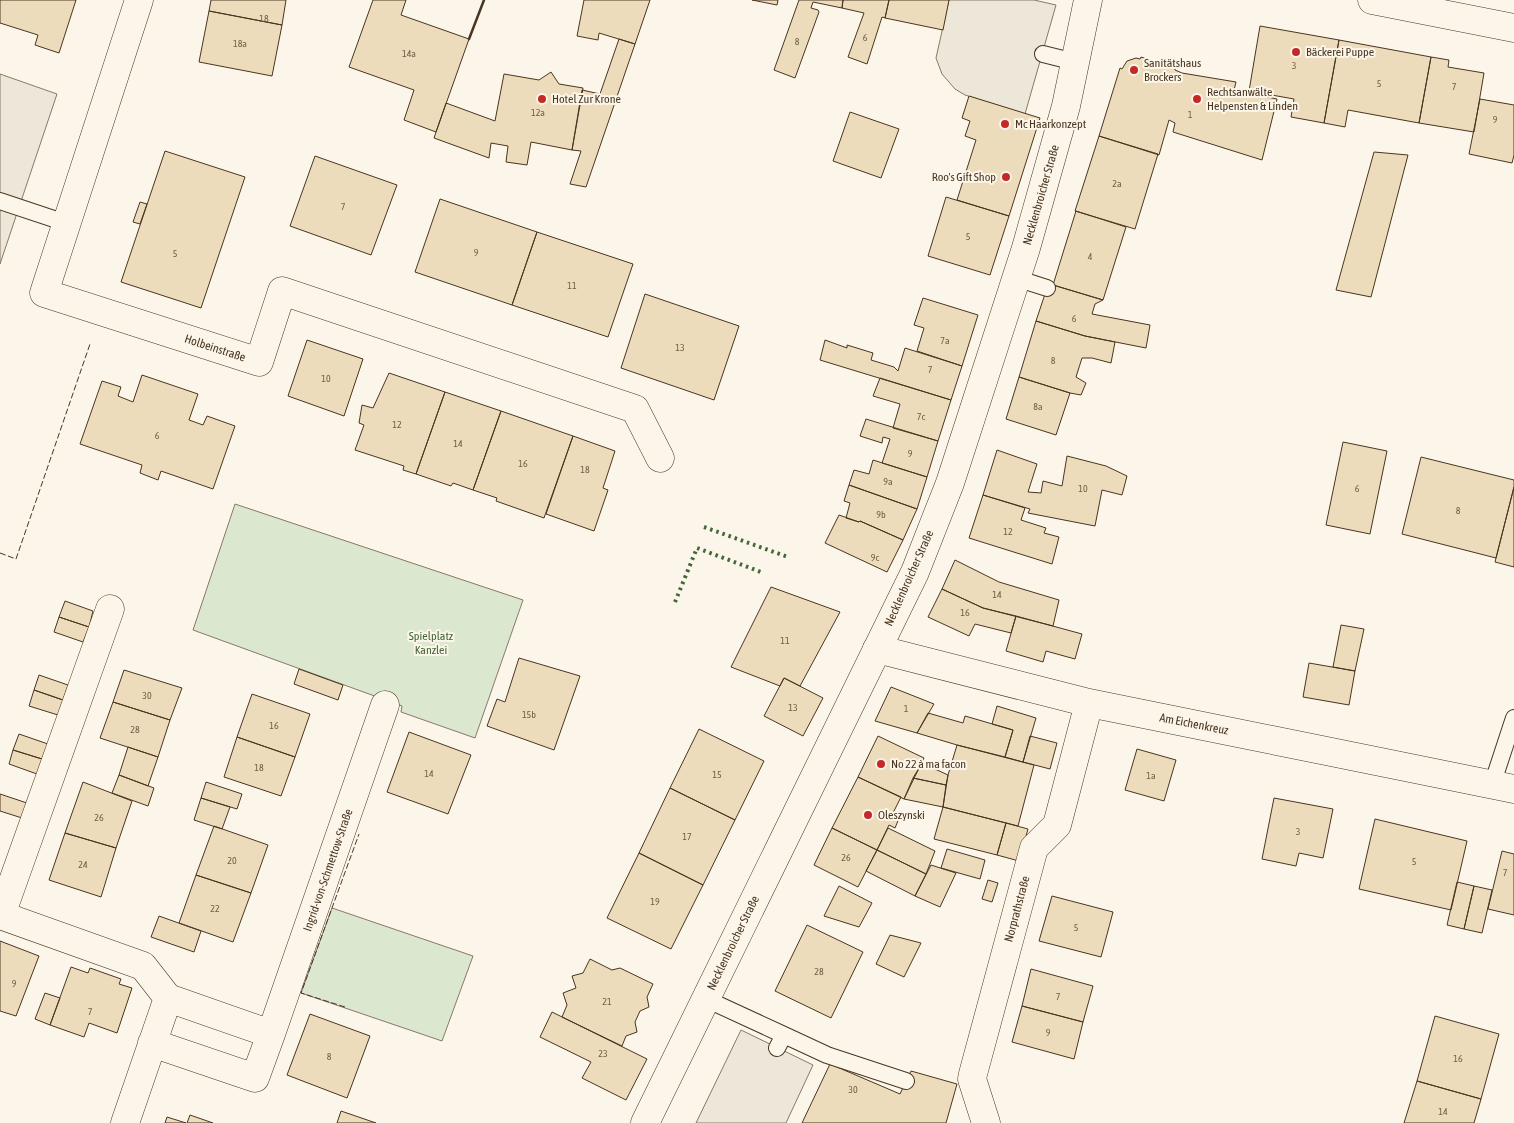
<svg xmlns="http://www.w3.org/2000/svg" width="1514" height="1123" font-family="'Asap Condensed',sans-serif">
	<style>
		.green { fill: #dce7d0; stroke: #887966 }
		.parking { fill: #ede7d9; stroke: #887966 }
		.building { fill: #ecdcbc; stroke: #4a3520 }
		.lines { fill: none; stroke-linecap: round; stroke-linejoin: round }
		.lane-casing { stroke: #4a3520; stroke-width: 18 }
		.street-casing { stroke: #4a3520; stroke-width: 29 }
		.secondary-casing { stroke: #4a3520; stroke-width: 29 }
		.lane { stroke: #fbf6e9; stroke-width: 16 }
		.street { stroke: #fbf6e9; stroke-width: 28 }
		.secondary { stroke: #fbf6e9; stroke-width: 28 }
		.hedge { stroke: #436837; stroke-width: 4; stroke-dasharray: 2.5 4; stroke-linecap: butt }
		.fence { stroke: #4a3520; stroke-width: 1; stroke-dasharray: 6 2.5; stroke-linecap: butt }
		.wall { stroke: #4a3520; stroke-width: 2.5 }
		.poi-dot { fill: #c62828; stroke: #fbf6e9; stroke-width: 2 }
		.labels { text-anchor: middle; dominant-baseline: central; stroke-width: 4; stroke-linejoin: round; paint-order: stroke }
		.number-label { font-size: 10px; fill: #725f47 }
		.poi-label { font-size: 12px; fill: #4a3520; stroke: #fbf6e9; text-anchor: start }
		.street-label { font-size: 12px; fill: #4a3520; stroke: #fbf6e9 }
		.park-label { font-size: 12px; fill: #436837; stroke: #fbf6e9 }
	</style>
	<rect width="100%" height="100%" fill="#fbf6e9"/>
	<path class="green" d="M235 504 523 600 475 738 401 712 402 706 193 630Z
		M332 908 473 956 442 1041 301 993Z"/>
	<path class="parking" d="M949 0H1034L1056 5 1025 114 965 95 955 89 942 74 936 58Z
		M0 74 57 94 0 264Z
		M741 1030 813 1065 786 1123H696Z"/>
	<path class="building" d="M0 0H76L59 53 35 45 38 35 0 23Z
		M211 0H286L282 25 209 11Z
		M373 0H406L401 15 469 39 436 132 404 120 414 90 349 67Z
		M584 0H650L635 44 599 33 598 40 577 36Z
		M752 0H778L777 5Z
		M799 0H843L842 8 813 2 811 8 818 10 819 12 795 78 774 70Z
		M843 0H889L885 18 882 17 867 64 848 57 864 13 842 8Z
		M889 0H949L943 30 885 18Z
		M209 11 282 25 272 76 199 62Z
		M1260 26 1339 40 1324 123 1291 117 1294 99 1249 91Z
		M619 39 635 44 586 187 570 184 581 151 572 150 582 90 600 94Z
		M1339 40 1431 57 1419 123 1348 110 1345 127 1324 123Z
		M1141 57 1175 68V70L1182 73 1236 82 1234 90 1277 99 1262 160 1173 132 1175 123 1169 120 1159 155 1099 136 1120 68 1122 69 1127 61 1136 58 1140 59Z
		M1431 57 1449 60 1448 67 1484 73 1474 132 1419 123Z
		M551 72 559 84 583 88 572 150 531 142 527 165 506 162 508 146 491 143 489 158 434 138 446 103 495 121 504 74 539 80Z
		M969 96 1040 118 1009 216 957 200 976 140 965 136 970 121 962 118Z
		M1480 99 1514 105V155L1512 163 1469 154Z
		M850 112 899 129 881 178 833 161Z
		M1099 136 1158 154 1135 229 1075 211Z
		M165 151 245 177 201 308 121 282Z
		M1374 152 1408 155 1371 297 1336 290Z
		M315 156 397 185 371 255 290 226Z
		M946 197 1009 216 990 275 928 256Z
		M440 199 537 232 512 305 415 272Z
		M140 202 147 204 140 224 133 222Z
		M1076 211 1126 227 1103 300 1053 285Z
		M537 232 633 264 608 337 512 305Z
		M1053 285 1103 300 1095 304 1092 314 1150 325 1146 348 1085 336 1036 321 1047 288Z
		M645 294 739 326 714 400 621 368Z
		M923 298 978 315 962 366 917 351 924 328 914 325Z
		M1036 321 1085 336 1115 342 1111 363 1092 358H1082L1076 377 1086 383 1081 395 1070 393 1019 377Z
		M307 340 363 359 344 416 288 396Z
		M825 340 847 348V345L873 353 871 360 894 367 898 371 905 348 962 366 951 400 820 360Z
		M389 373 445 392 416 474 403 470 404 466 355 450 364 425 359 423 362 405 373 408Z
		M142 375 198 394 189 420 203 425 207 416 235 426 213 489 161 471 158 480 140 473 142 465 80 444 102 381 121 387 118 396 133 402Z
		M1019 377 1070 393 1056 435 1006 419Z
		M880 378 951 400 938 441 893 428 900 404 873 396Z
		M445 392 501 411 473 490 453 483 451 486 416 474Z
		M501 411 573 436 544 518 496 501 497 498 473 490Z
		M866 419 938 441 927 477 882 463 890 439 883 437 882 443 860 436Z
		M573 436 615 451 603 488 608 490 594 531 546 514Z
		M1343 442 1387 451 1370 534 1326 525Z
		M997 450 1037 464 1028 492 1041 493 1043 481 1062 486 1067 456 1106 466 1127 476 1122 495 1102 490 1095 526 1028 513 1030 509 983 495Z
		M1421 457 1514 480V487L1496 558 1402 534Z
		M873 460 927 477 917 509 849 485 854 470 869 474Z
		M849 485 917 509 903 540 860 521 859 522 846 518 850 503 844 501Z
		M1514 487V567L1495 562Z
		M983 495 1025 508 1021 520 1046 528 1044 533 1059 537 1052 564 969 538Z
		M839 515 859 522 860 521 903 540 887 572 825 543Z
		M955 560 999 582 1059 600 1053 626 983 608 942 589Z
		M771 587 840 612 800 686 784 678 780 686 731 667Z
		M942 589 983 608 1016 616 1011 633 975 624 969 636 928 617Z
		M65 601 93 611 89 627 59 617Z
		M1016 616 1082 634 1075 659 1046 651 1043 662 1006 651Z
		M59 617 89 627 83 642 54 632Z
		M1341 625 1364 629 1355 671 1333 667Z
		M519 658 580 676 554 750 487 726 497 699 505 702Z
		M1309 663 1355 671 1349 705 1303 697Z
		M299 669 343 685 338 700 294 684Z
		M124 670 182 688 170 720 113 702Z
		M39 675 68 685 63 700 34 690Z
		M784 678 823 698 803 736 764 716Z
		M891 687 934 704 917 733 875 721Z
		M34 690 63 700 58 715 29 706Z
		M252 694 310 714 295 757 237 737Z
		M113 702 170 720 158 757 100 738Z
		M997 706 1036 718 1023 762 1005 757 1013 730 992 724Z
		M928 713 963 723 965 716 1013 730 1005 757 957 745 917 733Z
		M699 729 764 761 735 820 670 788Z
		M409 732 471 755 448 814 387 792Z
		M19 734 48 744 42 759 13 750Z
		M878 736 924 758 904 799 858 777Z
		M1030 736 1057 743 1050 769 1023 762Z
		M237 737 295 757 281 796 224 777Z
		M957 745 1034 765 1018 826 943 807 948 775Z
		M128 747 158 757 148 786 119 775Z
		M1137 749 1176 760 1164 801 1125 790Z
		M13 750 42 759 37 774 9 764Z
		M922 763 948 775 946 785 913 778Z
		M119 775 154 788 148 806 112 793Z
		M858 777 901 797 893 813 900 816 895 828 889 825 877 850 832 828Z
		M913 778 946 785 943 807 904 799Z
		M83 782 132 801 116 848 65 833Z
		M206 782 242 794 237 809 201 798Z
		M670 788 735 820 703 885 639 853Z
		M0 794 27 803 22 818 0 811Z
		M201 798 230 807 222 829 194 820Z
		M1274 798 1333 809 1323 858 1299 853 1296 866 1262 859Z
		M943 807 1006 823 997 855 934 839Z
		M1375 819 1467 841 1451 910 1359 889Z
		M1006 823 1028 829 1019 861 997 855Z
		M214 826 268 845 251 893 196 875Z
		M832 828 877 850 858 887 814 865Z
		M888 828 935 851 926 874 877 850Z
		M65 833 116 848 101 897 49 880Z
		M947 849 985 860 980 879 941 868Z
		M877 850 926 874 915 896 866 871Z
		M1502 851 1514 854V915L1488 909Z
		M639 853 703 885 671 949 607 918Z
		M931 865 956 873 940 907 915 896Z
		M196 875 251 893 233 942 179 923Z
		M988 880 998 883 992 902 982 899Z
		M1457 882 1474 886 1464 929 1447 925Z
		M839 886 872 903 859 927 824 916Z
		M1474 886 1492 890 1482 933 1464 929Z
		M1052 896 1113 912 1101 957 1039 941Z
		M159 916 201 931 194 952 151 937Z
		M807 925 863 952 831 1018 775 991Z
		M890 935 921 943 904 977 876 964Z
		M0 941 39 956 16 1016 0 1011Z
		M590 959 612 970 620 968 653 984 647 997 649 1007 640 1011 635 1022 637 1032 626 1036 622 1046 562 1017 567 1005 563 993 576 988 572 976 583 973Z
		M71 967 88 973 90 968 121 979 119 984 132 988 117 1033 89 1023 84 1037 50 1025Z
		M1031 969 1093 986 1083 1022 1022 1006Z
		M45 993 60 998 50 1025 35 1019Z
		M1022 1006 1083 1022 1074 1059 1012 1042Z
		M552 1012 647 1059 626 1100 582 1078 591 1062 540 1037Z
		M310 1014 370 1036 347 1098 287 1075Z
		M1435 1016 1499 1034 1481 1099 1417 1081Z
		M830 1064 900 1094 911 1071 957 1084 946 1123H802Z
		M1417 1081 1481 1099 1474 1123H1404Z
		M341 1111 376 1123H337Z
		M190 1115 213 1123H187Z
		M167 1117 186 1123H165Z"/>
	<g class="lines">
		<defs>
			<path id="lane" d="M1043 54 1075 62
				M0 201 66 223
				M1016 278 1047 288
				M1492 785 1514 718
				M706 999 784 1035 777 1048
				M784 1035 827 1055 906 1081"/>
			<path id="street" d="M139 0 44 293 259 362 282 291 635 409 660 458
				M877 649 1089 703 1514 789
				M0 915 143 966 168 998
				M1 915 110 609
				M152 1043 255 1078 271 1034
				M125 1123 168 998 271 1034 385 705
				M986 1123 972 1079 973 1074 1034 848 1057 825 1089 703"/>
			<path id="secondary" d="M1372 0 1514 28
				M645 1123 915 572 950 483 1026 248 1066 106 1088 0"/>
		</defs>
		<use href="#lane" class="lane-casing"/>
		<use href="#street" class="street-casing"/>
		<use href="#secondary" class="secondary-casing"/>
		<use href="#lane" class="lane"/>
		<use href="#street" class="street"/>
		<use href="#secondary" class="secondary"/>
		<path class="hedge" d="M704 527 788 557
			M675 602 697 548 761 572"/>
		<path class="fence" d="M0 553 16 559 90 344
			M345 1007 301 993 359 834"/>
		<path class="wall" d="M469 39 484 0"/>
	</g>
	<g class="poi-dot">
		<circle cx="1296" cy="52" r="5"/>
		<circle cx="1134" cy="70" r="5"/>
		<circle cx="542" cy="99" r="5"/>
		<circle cx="1197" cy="99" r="5"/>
		<circle cx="1005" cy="124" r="5"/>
		<circle cx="1006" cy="177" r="5"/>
		<circle cx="881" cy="764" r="5"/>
		<circle cx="868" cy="815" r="5"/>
	</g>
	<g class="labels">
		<g class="number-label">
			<text x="264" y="18">18</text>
			<text x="865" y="37">6</text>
			<text x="797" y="41">8</text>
			<text x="240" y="43">18a</text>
			<text x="409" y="53">14a</text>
			<text x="1294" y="65">3</text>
			<text x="1379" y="83">5</text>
			<text x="1454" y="86">7</text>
			<text x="538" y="112">12a</text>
			<text x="1190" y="114">1</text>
			<text x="1495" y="119">9</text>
			<text x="1117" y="183">2a</text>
			<text x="343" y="206">7</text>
			<text x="968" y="236">5</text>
			<text x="476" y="252">9</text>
			<text x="175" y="253">5</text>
			<text x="1090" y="256">4</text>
			<text x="572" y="285">11</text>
			<text x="1074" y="318">6</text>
			<text x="945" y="340">7a</text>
			<text x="680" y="347">13</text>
			<text x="1053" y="360">8</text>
			<text x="930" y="369">7</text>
			<text x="326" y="378">10</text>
			<text x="1038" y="406">8a</text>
			<text x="921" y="416">7c</text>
			<text x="397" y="424">12</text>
			<text x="157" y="435">6</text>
			<text x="458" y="443">14</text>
			<text x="910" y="453">9</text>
			<text x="523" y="463">16</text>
			<text x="585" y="469">18</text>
			<text x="888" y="481">9a</text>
			<text x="1083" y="488">10</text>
			<text x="1357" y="488">6</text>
			<text x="1458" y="510">8</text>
			<text x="881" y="514">9b</text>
			<text x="1008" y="531">12</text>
			<text x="875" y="557">9c</text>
			<text x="997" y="594">14</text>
			<text x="965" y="612">16</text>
			<text x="785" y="640">11</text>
			<text x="147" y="695">30</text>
			<text x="793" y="707">13</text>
			<text x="906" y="708">1</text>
			<text x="529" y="714">15b</text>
			<text x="274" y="725">16</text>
			<text x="135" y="729">28</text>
			<text x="259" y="767">18</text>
			<text x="429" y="773">14</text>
			<text x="717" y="774">15</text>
			<text x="1151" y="775">1a</text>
			<text x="99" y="817">26</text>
			<text x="1298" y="831">3</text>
			<text x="687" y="836">17</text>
			<text x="846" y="857">26</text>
			<text x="232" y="860">20</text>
			<text x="1414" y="861">5</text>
			<text x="83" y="864">24</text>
			<text x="1505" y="872">7</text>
			<text x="655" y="901">19</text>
			<text x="215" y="908">22</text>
			<text x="1076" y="927">5</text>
			<text x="819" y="971">28</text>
			<text x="14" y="983">9</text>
			<text x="1058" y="996">7</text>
			<text x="607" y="1001">21</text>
			<text x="90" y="1011">7</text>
			<text x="1048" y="1032">9</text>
			<text x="603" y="1053">23</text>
			<text x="329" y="1056">8</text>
			<text x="1458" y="1058">16</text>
			<text x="853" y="1089">30</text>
			<text x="1443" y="1111">14</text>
		</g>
		<g class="poi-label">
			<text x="1306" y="52">Bäckerei Puppe</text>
			<text x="1144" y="63">Sanitätshaus<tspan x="1144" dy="14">Brockers</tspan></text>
			<text x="1207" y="92">Rechtsanwälte<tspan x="1207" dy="14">Helpensten &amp; Linden</tspan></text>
			<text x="552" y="99">Hotel Zur Krone</text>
			<text x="1015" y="124">Mc Haarkonzept</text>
			<text x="996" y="177" text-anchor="end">Roo's Gift Shop</text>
			<text x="891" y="764">No 22 à ma facon</text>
			<text x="878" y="815">Oleszynski</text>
		</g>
		<g class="street-label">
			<text transform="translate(1041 195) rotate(-74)">Necklenbroicher Straße</text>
			<text transform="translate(215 348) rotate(18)">Holbeinstraße</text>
			<text transform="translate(909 578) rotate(-66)">Necklenbroicher Straße</text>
			<text transform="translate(1194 724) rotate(11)">Am Eichenkreuz</text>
			<text transform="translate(328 870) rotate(-71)">Ingrid-von-Schmettow-Straße</text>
			<text transform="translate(1017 909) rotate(-75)">Norprathstraße</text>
			<text transform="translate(733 943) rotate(-64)">Necklenbroicher Straße</text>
		</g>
		<g class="park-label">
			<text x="431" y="636">Spielplatz<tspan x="431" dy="14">Kanzlei</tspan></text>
		</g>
	</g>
</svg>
